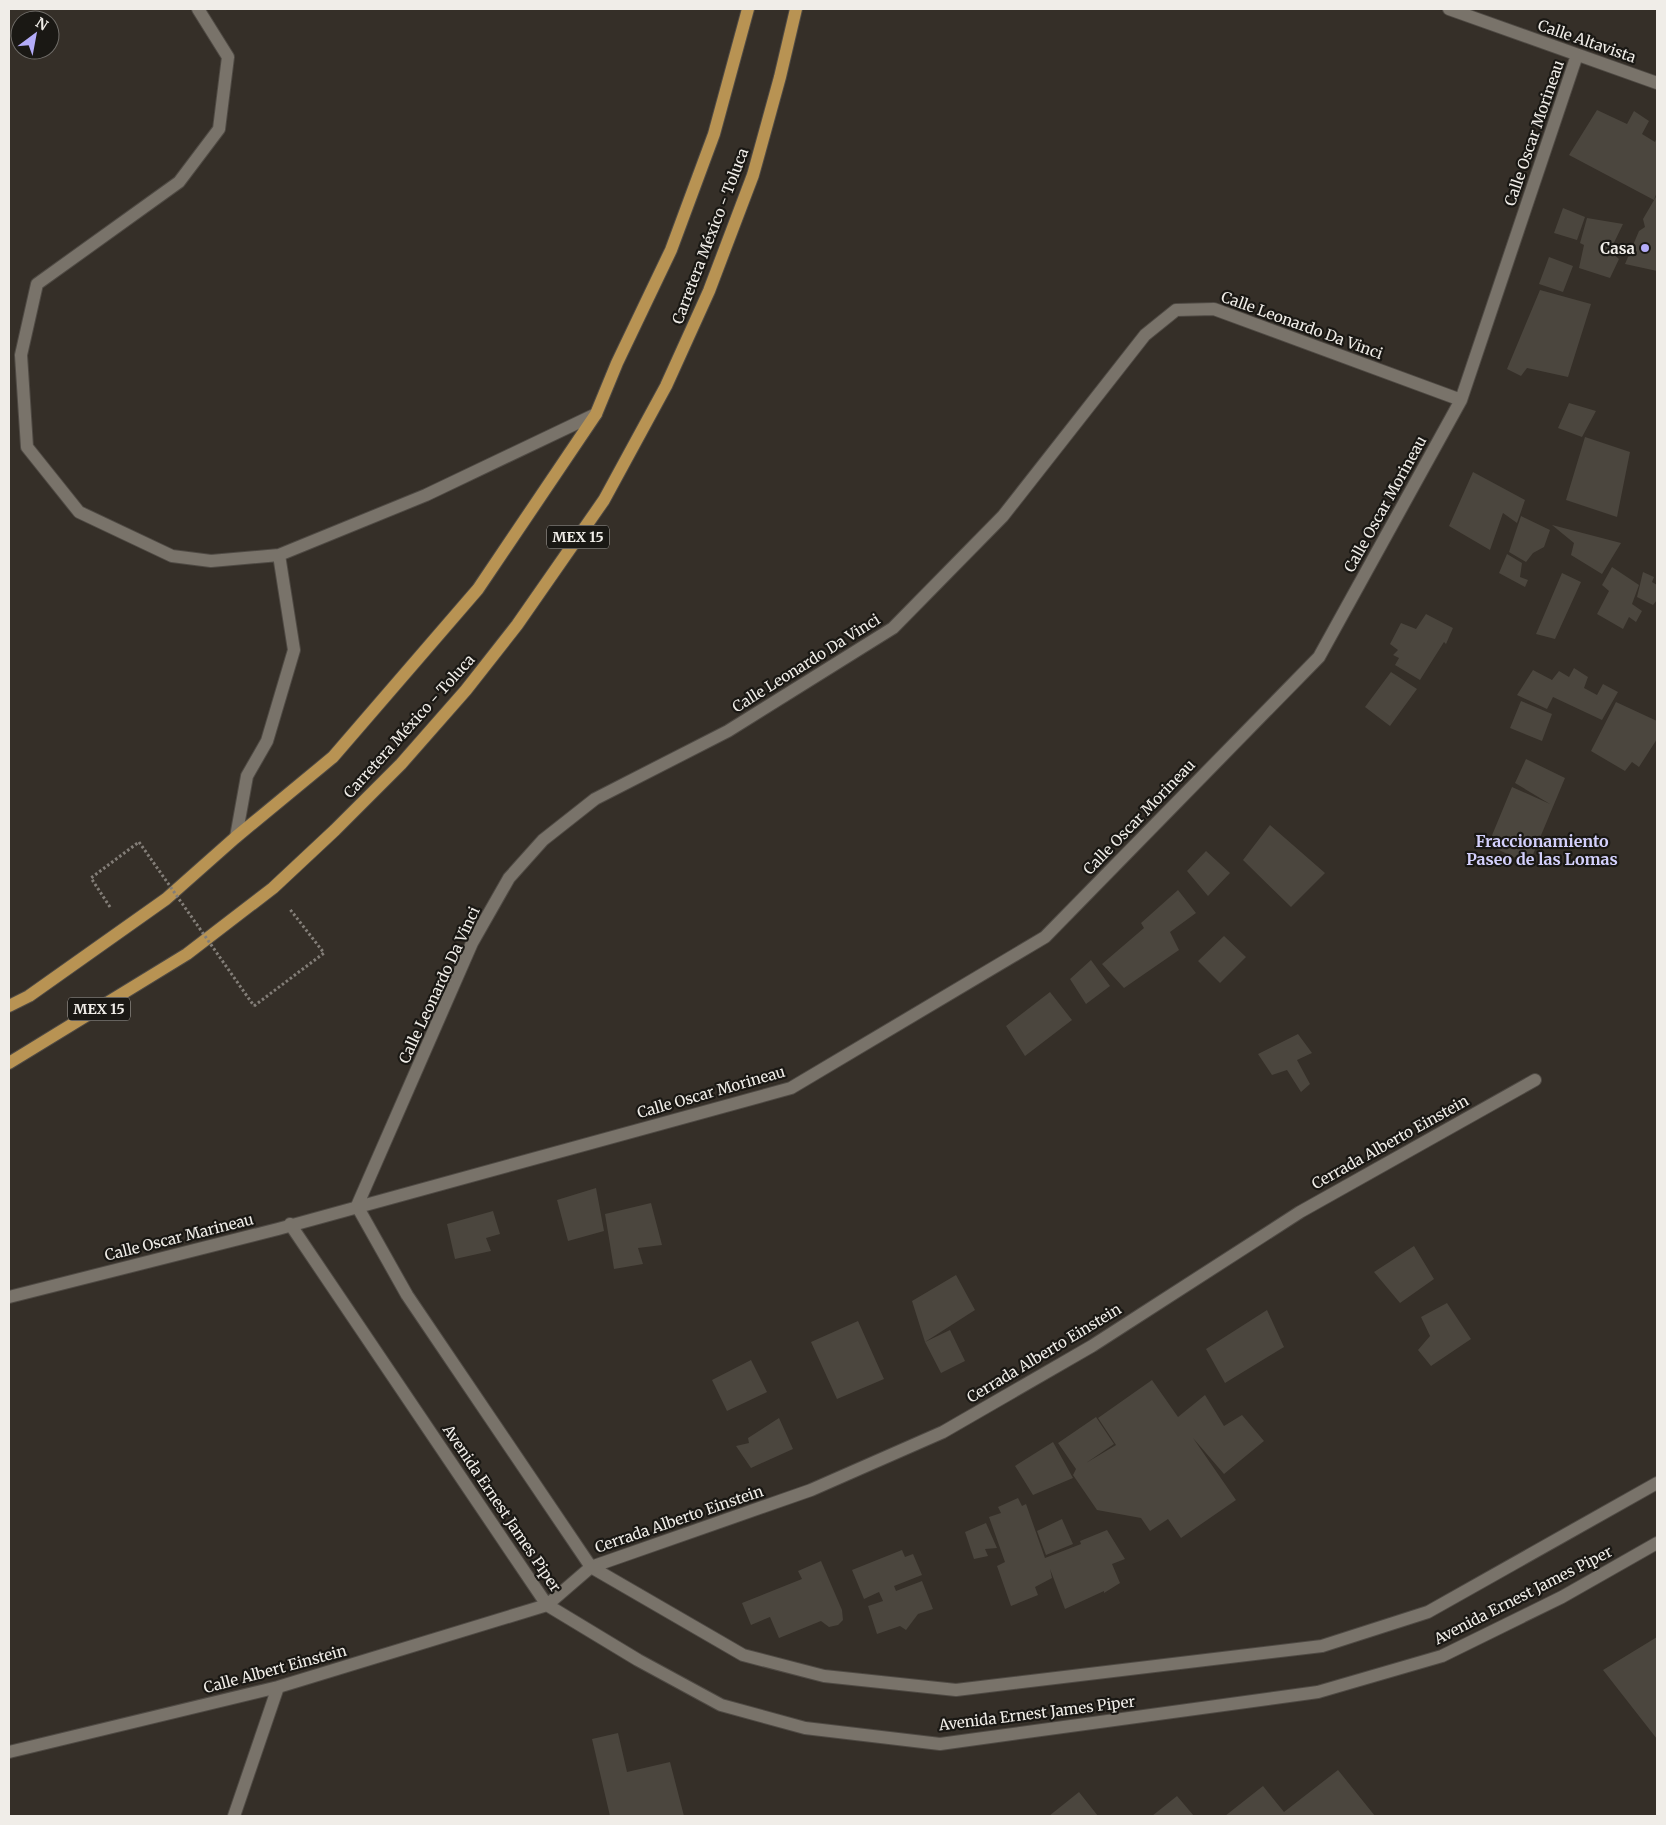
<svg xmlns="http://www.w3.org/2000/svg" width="1666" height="1825" font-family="Merriweather,serif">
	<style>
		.building { fill: #4b463e }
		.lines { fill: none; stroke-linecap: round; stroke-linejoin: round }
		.street-casing { stroke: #4f4a44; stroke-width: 14 }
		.primary-casing { stroke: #4f4a44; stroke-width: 14 }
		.path { stroke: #837e78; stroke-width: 3; stroke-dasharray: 2.5 2.5; stroke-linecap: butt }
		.street { stroke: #79736a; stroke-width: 12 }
		.primary { stroke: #b89353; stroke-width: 12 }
		.path-bridge { stroke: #837e78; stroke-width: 3; stroke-dasharray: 2.5 2.5; stroke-linecap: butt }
		.poi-dot { fill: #b4acf9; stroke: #1a1814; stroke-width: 2 }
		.labels { text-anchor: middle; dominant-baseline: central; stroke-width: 4.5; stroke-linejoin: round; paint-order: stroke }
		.shield { fill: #1a1814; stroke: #b0ada8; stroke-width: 1 }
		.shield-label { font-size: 14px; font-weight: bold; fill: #f0ede8 }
		.street-label { font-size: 15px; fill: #f0ede8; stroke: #1a1814 }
		.poi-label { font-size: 15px; font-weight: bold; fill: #f0ede8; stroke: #1a1814; text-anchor: end }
		.neighbourhood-label { font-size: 16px; font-weight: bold; fill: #d3d0fc; stroke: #1a1814 }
	</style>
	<rect width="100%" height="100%" fill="#352f28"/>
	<path class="building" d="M1597 110 1627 124 1634 111 1649 121 1642 134 1655 142 1657 137V192L1654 200 1569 155Z
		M1657 195V271L1625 264 1639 231 1645 227 1643 219Z
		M1563 208 1585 217 1577 240 1554 233Z
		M1587 218 1623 224 1610 251 1619 259 1610 278 1579 268 1584 245 1580 243Z
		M1549 257 1573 266 1563 292 1539 284Z
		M1540 290 1591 304 1568 377 1527 368 1521 376 1507 369Z
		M1569 403 1596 411 1582 437 1558 428Z
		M1585 437 1630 452 1617 517 1566 500Z
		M1473 472 1525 500 1517 523 1503 513 1490 550 1449 526Z
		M1521 516 1550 530 1544 547 1533 553 1526 562 1509 552Z
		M1552 525 1621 543 1602 574 1571 555 1574 543Z
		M1507 554 1522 563 1520 577 1528 580 1525 587 1499 573Z
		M1612 567 1639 585 1632 604 1642 611 1636 622 1629 617 1623 629 1597 614 1609 591 1602 585Z
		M1643 572 1654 577 1652 582 1657 585V600L1653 605 1637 597Z
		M1562 573 1581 582 1555 639 1536 634Z
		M1426 614 1453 628 1446 644 1444 642 1420 680 1395 665 1399 658 1393 655 1398 650 1390 644 1401 623 1416 629Z
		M1574 668 1588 677 1584 688 1597 695 1603 684 1618 692 1602 720 1553 697 1547 709 1517 695 1533 670 1552 680 1559 671 1569 677Z
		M1391 672 1417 689 1390 726 1365 707Z
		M1521 701 1552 714 1542 741 1510 728Z
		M1616 702 1657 721V739L1639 767 1632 762 1625 771 1591 751Z
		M1526 759 1565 778 1529 864 1488 845 1512 787 1550 804 1515 783Z
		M1270 825 1325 873 1291 907 1243 860Z
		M1206 851 1230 873 1208 896 1187 871Z
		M1178 890 1196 913 1170 932 1179 950 1124 988 1102 964 1144 928 1141 923Z
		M1224 936 1246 957 1220 983 1198 961Z
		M1091 960 1110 986 1086 1004 1070 979Z
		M1050 992 1072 1020 1025 1056 1006 1026Z
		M1298 1034 1312 1053 1297 1060 1310 1084 1301 1092 1287 1070 1272 1075 1258 1054Z
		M596 1188 604 1231 568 1241 557 1200Z
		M651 1203 662 1245 638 1248 643 1264 614 1269 605 1214Z
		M493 1211 500 1234 486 1238 491 1251 455 1259 447 1224Z
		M1414 1246 1434 1279 1400 1303 1374 1272Z
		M956 1275 975 1310 925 1342 950 1330 965 1361 941 1373 925 1342 912 1301Z
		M1447 1303 1471 1339 1431 1366 1418 1350 1430 1336 1421 1317Z
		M1267 1310 1284 1347 1225 1383 1206 1349Z
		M858 1321 884 1379 837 1399 811 1342Z
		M751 1360 767 1392 727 1411 712 1380Z
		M1152 1380 1178 1417 1205 1395 1224 1426 1242 1415 1264 1441 1224 1474 1193 1438 1236 1500 1181 1538 1168 1519 1150 1531 1141 1518 1097 1510 1073 1475 1076 1469 1058 1443 1096 1417 1114 1444 1086 1463 1116 1445 1098 1418Z
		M779 1418 793 1449 751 1468 736 1446 749 1443 748 1438Z
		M1053 1442 1073 1478 1033 1495 1015 1466Z
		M1018 1498 1022 1506 1026 1504 1045 1558 1081 1544 1080 1541 1107 1530 1125 1559 1112 1564 1120 1583 1104 1593V1591L1065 1609 1050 1569 1052 1578 1035 1587 1038 1595 1011 1606 997 1566 1005 1562 989 1517 1001 1513 998 1507Z
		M1062 1519 1073 1544 1046 1555 1037 1531Z
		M986 1523 997 1548 985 1549 988 1556 974 1559 965 1532Z
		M902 1550 905 1557 913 1554 922 1575 894 1586 896 1591 922 1581 933 1609 918 1614 906 1630 900 1626 877 1634 868 1606 883 1601 879 1592 864 1599 852 1570Z
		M821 1561 842 1610 843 1620 838 1625 829 1627 821 1621 779 1638 770 1617 751 1625 742 1603 802 1579 798 1571Z
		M1657 1637V1739L1603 1670Z
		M618 1733 627 1772 670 1762 684 1816H610L592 1739Z
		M1338 1770 1375 1816H1225L1263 1786 1284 1812Z
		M1079 1792 1098 1816H1049Z
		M1177 1796 1194 1816H1152Z"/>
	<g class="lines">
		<defs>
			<path id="street" d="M198 9 228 57 219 129 179 182 37 284 21 355 27 447 79 512 172 556 211 561 279 555 426 495 596 414
				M1449 9 1657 83
				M236 837 247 776 267 741 294 650 279 555
				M357 1206 407 1295 591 1567 743 1655 824 1676 956 1690 1322 1646 1428 1612 1657 1483
				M357 1206 472 943 509 878 543 840 595 799 728 731 893 628 1003 516 1145 335 1176 310 1214 309 1461 400
				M290 1224 547 1605 638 1660 721 1705 805 1728 940 1744 1318 1692 1442 1656 1562 1597 1657 1543
				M9 1297 278 1229 791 1088 1045 937 1319 657 1461 400 1577 55
				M9 1752 278 1687 547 1605 591 1567 811 1490 943 1432 1092 1346 1300 1212 1535 1080
				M234 1816 278 1687"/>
			<path id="primary" d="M9 1006 29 996 166 899 236 837 333 757 478 589 596 414 617 363 671 250 714 134 748 9
				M9 1063 187 954 273 888 335 830 401 764 466 690 517 625 604 500 666 386 709 291 753 175 780 77 796 9"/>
		</defs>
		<use href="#street" class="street-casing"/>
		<use href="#primary" class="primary-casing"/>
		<path class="path" d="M110 907 91 878 139 842
			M254 1006 324 953 289 908"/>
		<use href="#street" class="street"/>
		<use href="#primary" class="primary"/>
		<path class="path-bridge" d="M139 842 254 1006"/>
	</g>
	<circle class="poi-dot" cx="1645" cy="248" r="5"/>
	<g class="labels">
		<g class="shield">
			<rect x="547" y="525.5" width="62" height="23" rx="4"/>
			<rect x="68" y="997.5" width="62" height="23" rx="4"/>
		</g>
		<g class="shield-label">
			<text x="578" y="537">MEX 15</text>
			<text x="99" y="1009">MEX 15</text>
		</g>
		<g class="street-label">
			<text transform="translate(1587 41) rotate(19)">Calle Altavista</text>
			<text transform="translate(1534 133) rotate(-71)">Calle Oscar Morineau</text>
			<text transform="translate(710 236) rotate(-69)">Carretera México - Toluca</text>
			<text transform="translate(1302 325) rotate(20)">Calle Leonardo Da Vinci</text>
			<text transform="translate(1385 504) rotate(-61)">Calle Oscar Morineau</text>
			<text transform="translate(806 663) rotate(-32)">Calle Leonardo Da Vinci</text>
			<text transform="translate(409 726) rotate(-48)">Carretera México - Toluca</text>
			<text transform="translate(1139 817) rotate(-46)">Calle Oscar Morineau</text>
			<text transform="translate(439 985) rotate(-65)">Calle Leonardo Da Vinci</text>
			<text transform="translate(711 1092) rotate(-16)">Calle Oscar Morineau</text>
			<text transform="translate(1390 1142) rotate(-29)">Cerrada Alberto Einstein</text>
			<text transform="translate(179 1237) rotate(-14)">Calle Oscar Marineau</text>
			<text transform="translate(1044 1353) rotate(-31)">Cerrada Alberto Einstein</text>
			<text transform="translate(502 1508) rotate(56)">Avenida Ernest James Piper</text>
			<text transform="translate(679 1519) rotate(-19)">Cerrada Alberto Einstein</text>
			<text transform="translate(1523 1595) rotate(-27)">Avenida Ernest James Piper</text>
			<text transform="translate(275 1669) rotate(-15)">Calle Albert Einstein</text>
			<text transform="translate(1037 1713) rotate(-7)">Avenida Ernest James Piper</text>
		</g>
		<g class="poi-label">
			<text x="1635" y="248">Casa</text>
		</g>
		<g class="neighbourhood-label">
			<text x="1542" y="841">Fraccionamiento<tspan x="1542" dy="18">Paseo de las Lomas</tspan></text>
		</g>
	</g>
	<rect width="1666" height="1825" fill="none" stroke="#f0ede8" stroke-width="20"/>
	<g transform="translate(35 35) rotate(32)"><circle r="24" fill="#1a1814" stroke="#706d69"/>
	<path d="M0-4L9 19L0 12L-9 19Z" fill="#b4acf9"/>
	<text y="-8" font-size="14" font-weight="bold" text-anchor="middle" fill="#f0ede8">N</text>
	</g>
</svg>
